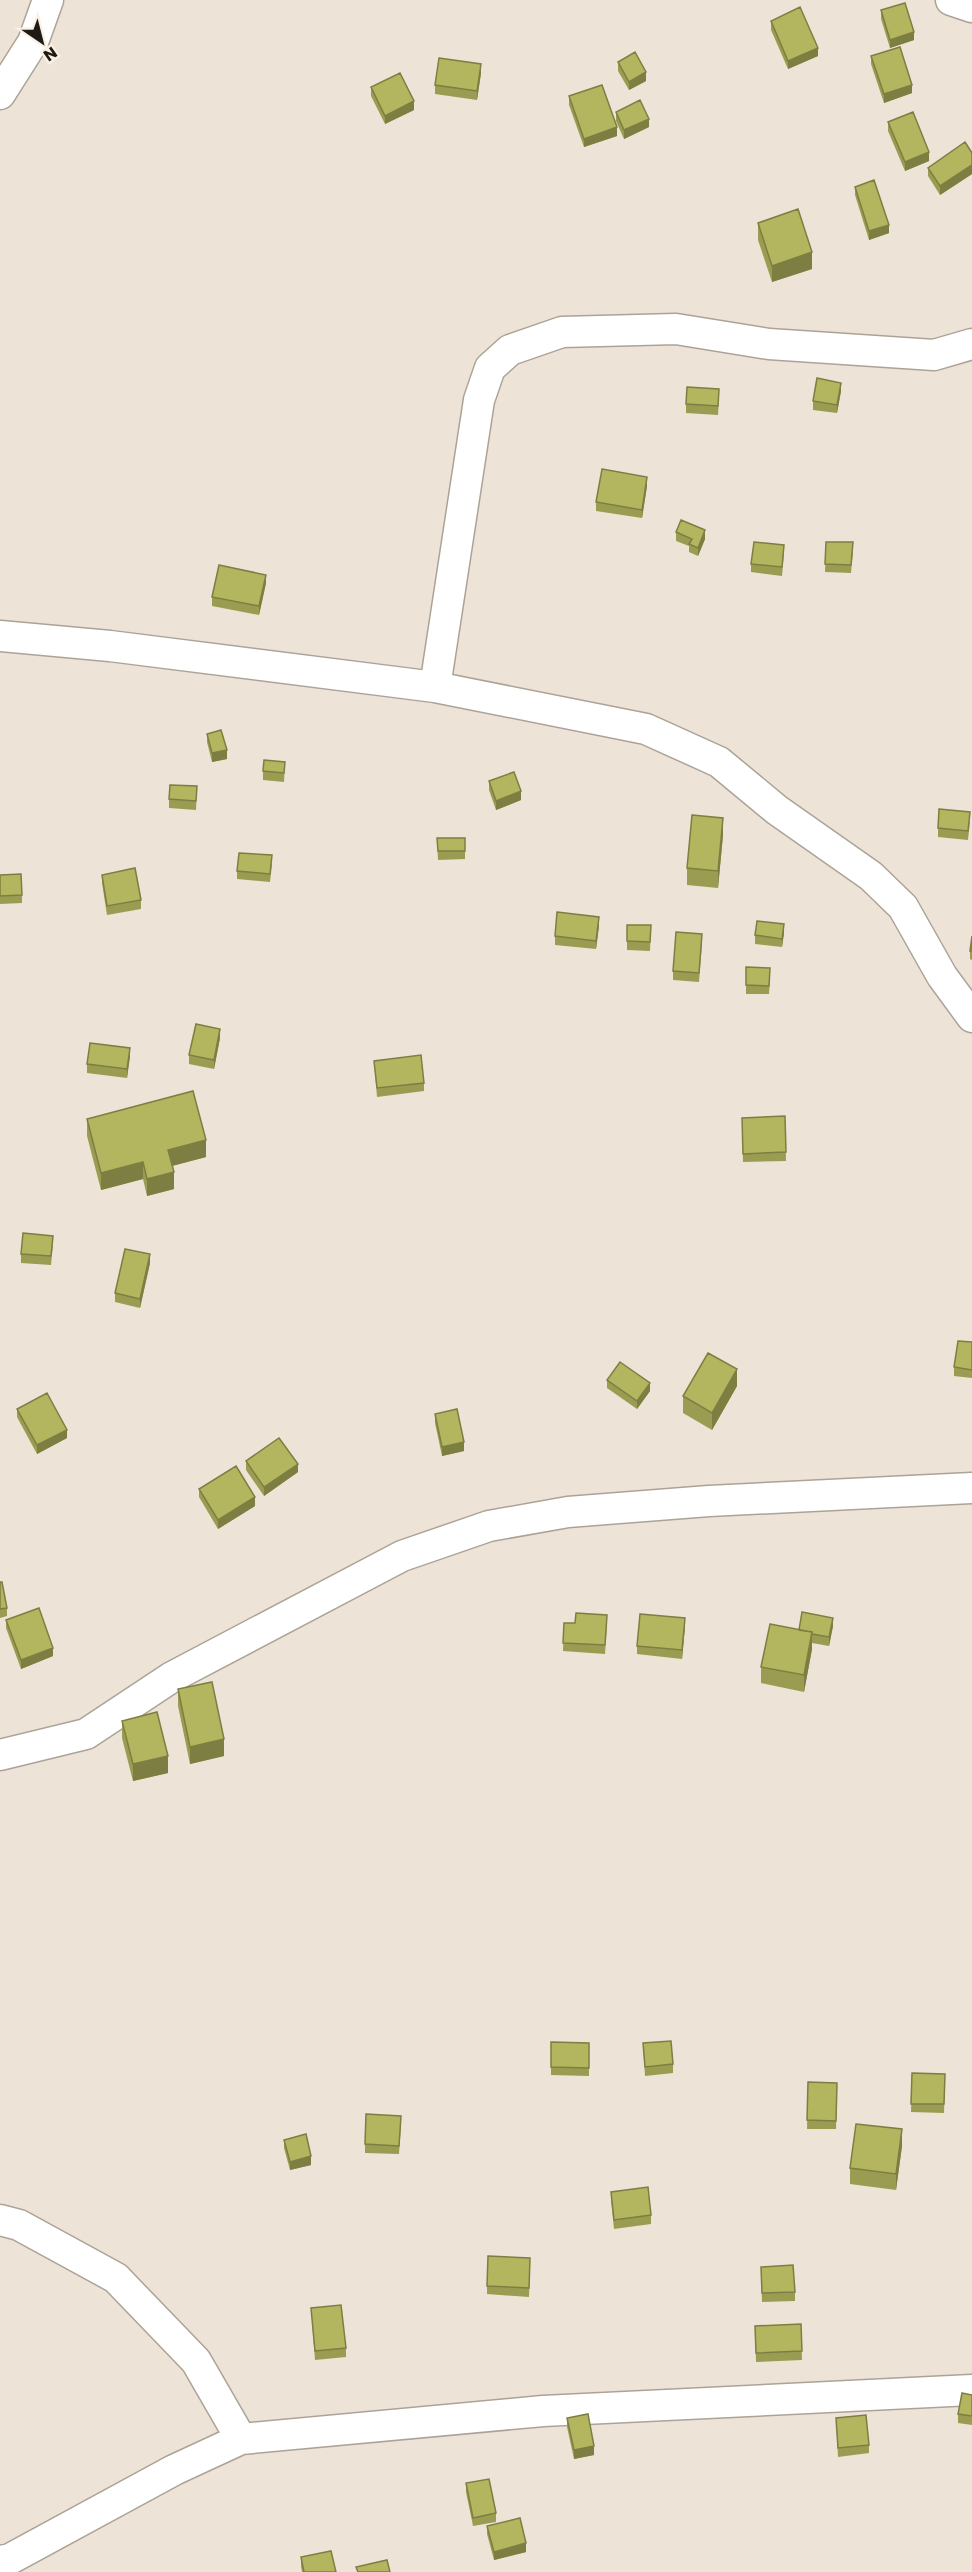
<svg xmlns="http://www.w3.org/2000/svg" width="972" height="2572" font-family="Poppins,sans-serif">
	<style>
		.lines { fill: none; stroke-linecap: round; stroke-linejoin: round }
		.street-casing { stroke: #aca397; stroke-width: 33 }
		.street { stroke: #fff; stroke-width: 30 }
		.wall { fill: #9a9d51 }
		.shaded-wall { fill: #7d7f42 }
		.building { fill: #b3b65e; stroke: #7d7f42; stroke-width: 1.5 }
	</style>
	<rect width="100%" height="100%" fill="#ede3d7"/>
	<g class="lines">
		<defs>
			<path id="street" d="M951 0 972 7
				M0 94 33 42 48 0
				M0 636 110 646 435 687 479 400 490 368 510 350 562 332 676 329 769 344 934 355 972 344
				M435 687 646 729 719 762 777 810 871 876 903 907 942 976 972 1017
				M0 1755 86 1734 172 1677 402 1556 489 1526 568 1512 709 1501 972 1488
				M0 2220 19 2225 116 2278 196 2361 241 2439
				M0 2561 10 2559 174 2470 241 2439 543 2411 972 2390"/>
		</defs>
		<use href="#street" class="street-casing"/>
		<use href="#street" class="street"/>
	</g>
	<path class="wall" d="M881 10 914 40 890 48 881 19Z
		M771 21 818 56 788 69 771 30Z
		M871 56 912 93 884 103 871 64Z
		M618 62 646 81 629 90 618 71Z
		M481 73 477 100 435 94V85Z
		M371 87 414 110 385 124 371 96Z
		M569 96 617 136 584 147 569 105Z
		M616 112 649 127 624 139 616 121Z
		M888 122 929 161 905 171 888 131Z
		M972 153V174L940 195 928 176V168Z
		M855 187 889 233 869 240 855 195Z
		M758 223 812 269 772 282 758 240Z
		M841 391 837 413 813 410V401Z
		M719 398 718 415 686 413V404Z
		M647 486 642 518 596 511V502Z
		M676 532 705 539 698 556 689 552V546L676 541Z
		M826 542 853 551 851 573 825 572Z
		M784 553 782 576 751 572V564Z
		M266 583 259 615 212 606V597Z
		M207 734 227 759 212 762 207 742Z
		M285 762 284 782 263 780V771Z
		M489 781 521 800 496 810 489 790Z
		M197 786 196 810 169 808V799Z
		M970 821 968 840 938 837V828Z
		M723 835 718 888 687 885V868Z
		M437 838H465V859L438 860Z
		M272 864 270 882 237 879V871Z
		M0 875 22 895V903L0 904Z
		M102 875 141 900V909L107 915 102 883Z
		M627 925H651L650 951 627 950Z
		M599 926 596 949 555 945V936Z
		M784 933 782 947 755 944V935Z
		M972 936V960L970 959V951Z
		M702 943 699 982 673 980V971Z
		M746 967 770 977 769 994H746Z
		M220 1038 214 1069 189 1064V1055Z
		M130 1056 127 1078 87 1073V1064Z
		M374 1061 424 1083V1091L377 1097Z
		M785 1116 786 1161 743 1162 742 1118Z
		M87 1119 206 1157 172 1166 174 1189 147 1196 143 1179 101 1190 87 1136Z
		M53 1244 51 1265 21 1263V1254Z
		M150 1263 140 1308 115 1302V1293Z
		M972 1342V1378L954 1376V1367Z
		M607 1380 650 1391 637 1409 607 1388Z
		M737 1386 712 1430 683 1413V1396Z
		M17 1409 67 1438 37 1454 17 1417Z
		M435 1414 464 1451 442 1456 435 1423Z
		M246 1461 298 1472 264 1496 246 1470Z
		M199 1489 255 1506 218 1529 199 1497Z
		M0 1582 7 1608V1616L0 1618Z
		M6 1620 53 1656 21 1669 6 1628Z
		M564 1623 607 1624 605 1654 563 1651Z
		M685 1626 682 1659 637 1654V1646Z
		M833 1626 829 1646 812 1643V1649L804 1692 761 1683V1667L799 1630Z
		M178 1689 224 1756 190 1764 178 1706Z
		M122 1721 168 1773 133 1781 122 1738Z
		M551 2042 589 2043V2076L551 2075Z
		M643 2043 673 2064V2073L645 2076Z
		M912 2073 945 2074 944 2113 911 2112Z
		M808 2082 837 2083 836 2129H807Z
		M401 2124 399 2154 365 2153V2144Z
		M284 2140 311 2165 290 2170 284 2148Z
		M902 2146 896 2190 850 2184V2168Z
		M611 2192 651 2215V2224L614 2229 611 2200Z
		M530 2267 529 2297 487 2294V2286Z
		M761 2267 795 2292V2301L762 2302Z
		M311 2308 346 2348V2357L315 2360Z
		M801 2324 802 2360 756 2362 755 2326Z
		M972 2395V2425L958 2423V2414Z
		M567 2418 594 2455 574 2459 567 2427Z
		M836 2418 869 2445V2453L838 2457Z
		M466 2483 496 2513V2522L473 2526 466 2492Z
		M487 2526 526 2552 494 2560 487 2534Z
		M301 2557 336 2572H302L301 2566Z"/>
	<path class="shaded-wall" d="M914 32V40L890 48V40Z
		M818 48V56L788 69V61Z
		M481 64V73L477 100V91Z
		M646 72V81L629 90V82Z
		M912 85V93L884 103V94Z
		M414 101V110L385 124V116Z
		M649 119V127L624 139V130Z
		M617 127V136L584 147V139Z
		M929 152V161L905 171V162Z
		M972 165V174L940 195V186Z
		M889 225V233L869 240V231Z
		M812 252V269L772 282V266Z
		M841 383V391L837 413V405Z
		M647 477V486L642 518V510Z
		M705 530V539L698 556V548Z
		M266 575V583L259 615V606Z
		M227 750V759L212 762V753Z
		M521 791V800L496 810V801Z
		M723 818V835L718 888V871Z
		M599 917V926L596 949V941Z
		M784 924V933L782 947V939Z
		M220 1029V1038L214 1069V1060Z
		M130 1048V1056L127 1078V1069Z
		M206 1140V1157L168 1167V1150Z
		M143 1162V1179L101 1190V1173Z
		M174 1172V1189L147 1196V1179Z
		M150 1254V1263L140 1308V1299Z
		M737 1369V1386L712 1430V1413Z
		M650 1383V1391L637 1409V1401Z
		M67 1430V1438L37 1454V1445Z
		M464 1442V1451L442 1456V1447Z
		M298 1464V1472L264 1496V1487Z
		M255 1497V1506L218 1529V1520Z
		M685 1618V1626L682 1659V1650Z
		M833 1618V1626L829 1646V1637Z
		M812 1632V1649L804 1692V1675Z
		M53 1648V1656L21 1669V1660Z
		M224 1739V1756L190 1764V1747Z
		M168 1756V1773L133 1781V1764Z
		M902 2129V2146L896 2190V2174Z
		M311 2156V2165L290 2170V2162Z
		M594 2446V2455L574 2459V2450Z
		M526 2543V2552L494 2560V2552Z"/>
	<path class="building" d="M905 3 914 32 890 40 881 10Z
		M800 7 818 48 788 61 771 21Z
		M900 47 912 85 884 94 871 56Z
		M635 52 646 72 629 82 618 62Z
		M439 58 481 64 477 91 435 85Z
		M400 73 414 101 385 116 371 87Z
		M602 85 617 127 584 139 569 96Z
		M640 100 649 119 624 130 616 112Z
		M913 112 929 152 905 162 888 122Z
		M965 142 972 153V165L940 186 928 168Z
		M874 180 889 225 869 231 855 187Z
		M798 209 812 252 772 266 758 223Z
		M817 378 841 383 837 405 813 401Z
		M687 387 719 389 718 406 686 404Z
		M602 469 647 477 642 510 596 502Z
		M681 520 705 530 698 548 689 544 692 539 676 532Z
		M754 542 784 545 782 567 751 564Z
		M826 542H853L851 565 825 564Z
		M219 565 266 575 259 606 212 597Z
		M221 730 227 750 212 753 207 734Z
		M264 760 285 762 284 773 263 771Z
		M514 772 521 791 496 801 489 781Z
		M170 785 197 786 196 801 169 799Z
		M939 809 970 812 968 831 938 828Z
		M692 815 723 818 718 871 687 868Z
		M437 838H465V851H438Z
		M239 853 272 855 270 874 237 871Z
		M135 868 141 900 107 906 102 875Z
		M21 874 22 895 0 896V875Z
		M557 912 599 917 596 941 555 936Z
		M757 921 784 924 782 939 755 935Z
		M627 925H651L650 942 627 941Z
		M676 932 702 934 699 973 673 971Z
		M972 936V951H970Z
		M746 967 770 968 769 986 746 985Z
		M196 1024 220 1029 214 1060 189 1055Z
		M90 1043 130 1048 127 1069 87 1064Z
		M421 1055 424 1083 377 1088 374 1061Z
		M193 1091 206 1140 168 1150 174 1172 147 1179 143 1162 101 1173 87 1119Z
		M785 1116 786 1152 743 1154 742 1118Z
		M23 1233 53 1236 51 1256 21 1254Z
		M125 1249 150 1254 140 1299 115 1293Z
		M958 1341 972 1342V1370L954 1367Z
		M708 1353 737 1369 712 1413 683 1396Z
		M620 1362 650 1383 637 1401 607 1380Z
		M47 1393 67 1430 37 1445 17 1409Z
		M457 1409 464 1442 442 1447 435 1414Z
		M279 1438 298 1464 264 1487 246 1461Z
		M236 1466 255 1497 218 1520 199 1489Z
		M0 1582H2L7 1608 0 1609Z
		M39 1608 53 1648 21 1660 6 1620Z
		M802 1612 833 1618 829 1637 812 1634V1632L799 1630Z
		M576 1613 607 1615 605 1645 563 1643 564 1623H575Z
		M640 1614 685 1618 682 1650 637 1646Z
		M770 1624 812 1632 804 1675 761 1667Z
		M212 1682 224 1739 190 1747 178 1689Z
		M157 1712 168 1756 133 1764 122 1721Z
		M671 2041 673 2064 645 2067 643 2043Z
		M551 2042 589 2043V2068L551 2067Z
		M912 2073 945 2074 944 2104H911Z
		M808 2082 837 2083 836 2121 807 2120Z
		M366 2114 401 2116 399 2146 365 2144Z
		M856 2124 902 2129 896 2174 850 2168Z
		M306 2134 311 2156 290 2162 284 2140Z
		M648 2187 651 2215 614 2220 611 2192Z
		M488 2256 530 2258 529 2288 487 2286Z
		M793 2265 795 2292 762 2293 761 2267Z
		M341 2305 346 2348 315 2351 311 2308Z
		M801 2324 802 2351 756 2353 755 2326Z
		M962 2393 972 2395V2416L958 2414Z
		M588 2414 594 2446 574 2450 567 2418Z
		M866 2415 869 2445 838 2448 836 2418Z
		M489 2479 496 2513 473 2518 466 2483Z
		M520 2518 526 2543 494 2552 487 2526Z
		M331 2551 336 2572H304L301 2557Z
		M387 2560 390 2572H358L356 2567Z"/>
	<g transform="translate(42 42) rotate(145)" stroke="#faf1e4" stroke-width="4.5" paint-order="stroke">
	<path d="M0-4.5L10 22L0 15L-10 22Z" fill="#1e1b16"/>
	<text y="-9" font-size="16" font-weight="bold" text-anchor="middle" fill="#1e1b16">N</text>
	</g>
</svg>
